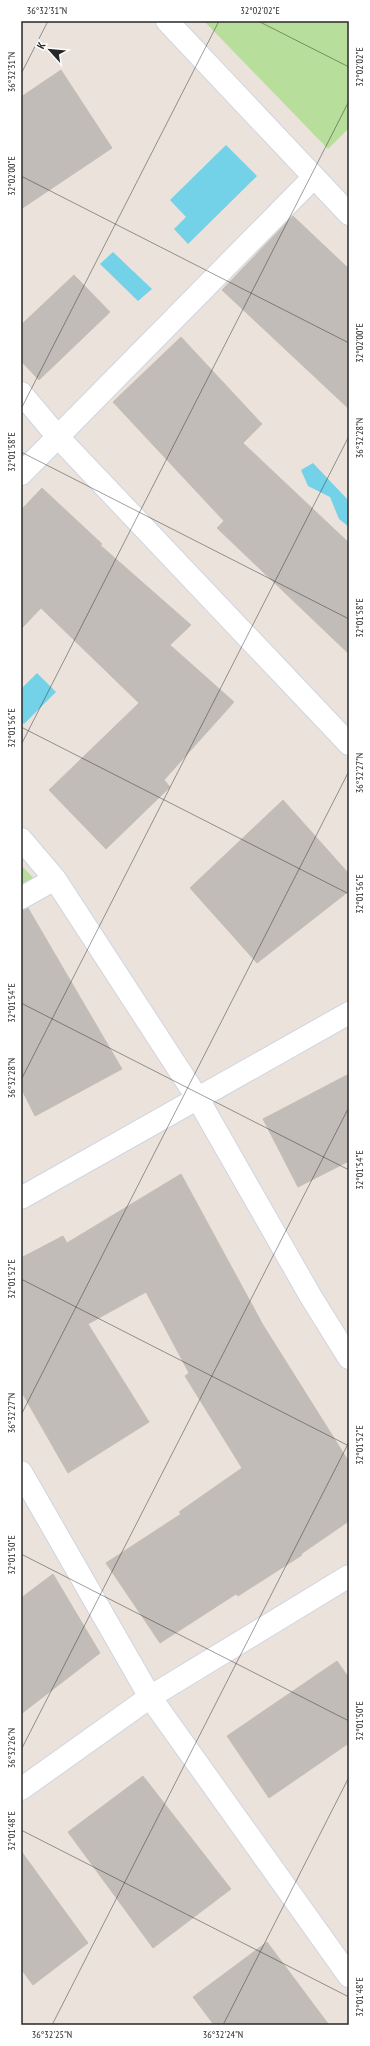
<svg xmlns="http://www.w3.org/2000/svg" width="370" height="2046" font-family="'PT Sans Narrow',sans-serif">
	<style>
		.green { fill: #b7de9a }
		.water { fill: #73d2e7 }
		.building { fill: #c2bcb8; stroke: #c5beb5 }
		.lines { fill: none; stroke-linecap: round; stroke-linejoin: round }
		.minor-casing { stroke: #d0d5e1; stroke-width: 24 }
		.minor { stroke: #fff; stroke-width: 22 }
		.ticks { fill: none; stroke: #282828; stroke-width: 1; stroke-opacity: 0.45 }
		.neatline { fill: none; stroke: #282828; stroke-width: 1.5 }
		.ticks-label { font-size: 10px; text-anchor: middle; fill: #282828 }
	</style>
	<rect width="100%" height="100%" fill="#eae2db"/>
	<path class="green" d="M204 21H349V128L328 149Z
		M21 865 37 882 21 890Z"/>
	<path class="water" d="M226 145 257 176 188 244 174 229 186 217 170 200Z
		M113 252 152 289 138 301 100 264Z
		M313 463 349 501V527L339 519 330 497 308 486 301 470Z
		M37 673 56 692 24 724 21 722V689Z"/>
	<path class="building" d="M61 70 112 148 21 209V97Z
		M293 216 349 269V409L222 290Z
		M74 275 110 312 39 380 21 361V325Z
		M181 337 262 424 243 443 349 543V654L217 528 224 521 113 402Z
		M42 488 102 544 100 545 191 625 170 645 234 702 164 780 170 787 106 849 49 790 139 703 41 608 21 629V510Z
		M283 800 349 874V891L257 963 190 888Z
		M28 908 122 1069 35 1116 21 1088V910Z
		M349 1074V1161L298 1187 263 1119Z
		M181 1174 263 1325 349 1462V1521L301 1554 302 1555 238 1596 236 1594 160 1643 106 1563 181 1514 179 1512 242 1468 185 1376 189 1373 146 1292 88 1324 149 1422 68 1473 21 1391V1258L63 1236 67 1243Z
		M53 1574 100 1653 21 1714V1598Z
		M337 1661 349 1678V1743L269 1798 227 1736Z
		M143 1776 231 1889 153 1948 68 1832Z
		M21 1851 88 1943 33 1985 21 1969Z
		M267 1942 329 2025H214L193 1997Z"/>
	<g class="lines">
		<defs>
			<path id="minor" d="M167 21 349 214
				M21 393 58 437 349 744
				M21 474 313 178
				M21 839 55 879 198 1099 311 1297 349 1358
				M21 898 55 879
				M21 1198 349 1013
				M21 1472 150 1697 349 1976
				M21 1789 150 1697 349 1576"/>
		</defs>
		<use href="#minor" class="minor-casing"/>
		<use href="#minor" class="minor"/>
	</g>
	<path class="ticks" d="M258 21 349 67M21 74 48 21M21 176 349 343M21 409 219 21M21 452 349 619M21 727 349 894M21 745 349 101M21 1003 349 1170M21 1080 349 436M21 1279 349 1446M21 1415 349 771M21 1554 349 1721M21 1750 349 1107M21 1830 349 1997M52 2025 349 1442M223 2025 349 1777"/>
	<rect width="370" height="2046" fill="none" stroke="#ffffff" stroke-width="44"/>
	<g transform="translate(50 50) rotate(297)" stroke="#ffffff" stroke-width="3" paint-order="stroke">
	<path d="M0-3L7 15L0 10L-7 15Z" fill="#282828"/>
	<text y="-6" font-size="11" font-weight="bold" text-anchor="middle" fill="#282828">K</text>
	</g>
	<rect x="22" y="22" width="326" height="2002" class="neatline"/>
	<g class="ticks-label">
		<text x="47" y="14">36°32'31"N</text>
		<text x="260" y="14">32°02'02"E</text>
		<text transform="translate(359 67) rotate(-90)" y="4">32°02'02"E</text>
		<text transform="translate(11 72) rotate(-90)" y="4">36°32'31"N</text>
		<text transform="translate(11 176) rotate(-90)" y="4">32°02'00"E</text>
		<text transform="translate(359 343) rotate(-90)" y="4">32°02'00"E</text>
		<text transform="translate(359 438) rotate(-90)" y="4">36°32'28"N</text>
		<text transform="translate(11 452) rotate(-90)" y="4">32°01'58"E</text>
		<text transform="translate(359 618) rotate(-90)" y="4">32°01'58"E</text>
		<text transform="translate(11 728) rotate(-90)" y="4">32°01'56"E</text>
		<text transform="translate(359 773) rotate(-90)" y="4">36°32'27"N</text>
		<text transform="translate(359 894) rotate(-90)" y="4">32°01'56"E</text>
		<text transform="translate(11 1003) rotate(-90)" y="4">32°01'54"E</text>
		<text transform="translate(11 1078) rotate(-90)" y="4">36°32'28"N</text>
		<text transform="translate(359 1170) rotate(-90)" y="4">32°01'54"E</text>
		<text transform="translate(11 1279) rotate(-90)" y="4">32°01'52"E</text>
		<text transform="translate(11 1413) rotate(-90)" y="4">36°32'27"N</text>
		<text transform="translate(359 1445) rotate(-90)" y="4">32°01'52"E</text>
		<text transform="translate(11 1555) rotate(-90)" y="4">32°01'50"E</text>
		<text transform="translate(359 1721) rotate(-90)" y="4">32°01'50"E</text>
		<text transform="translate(11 1748) rotate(-90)" y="4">36°32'26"N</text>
		<text transform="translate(11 1831) rotate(-90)" y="4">32°01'48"E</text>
		<text transform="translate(359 1997) rotate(-90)" y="4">32°01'48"E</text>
		<text x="52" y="2038">36°32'25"N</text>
		<text x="223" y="2038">36°32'24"N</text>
	</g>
</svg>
